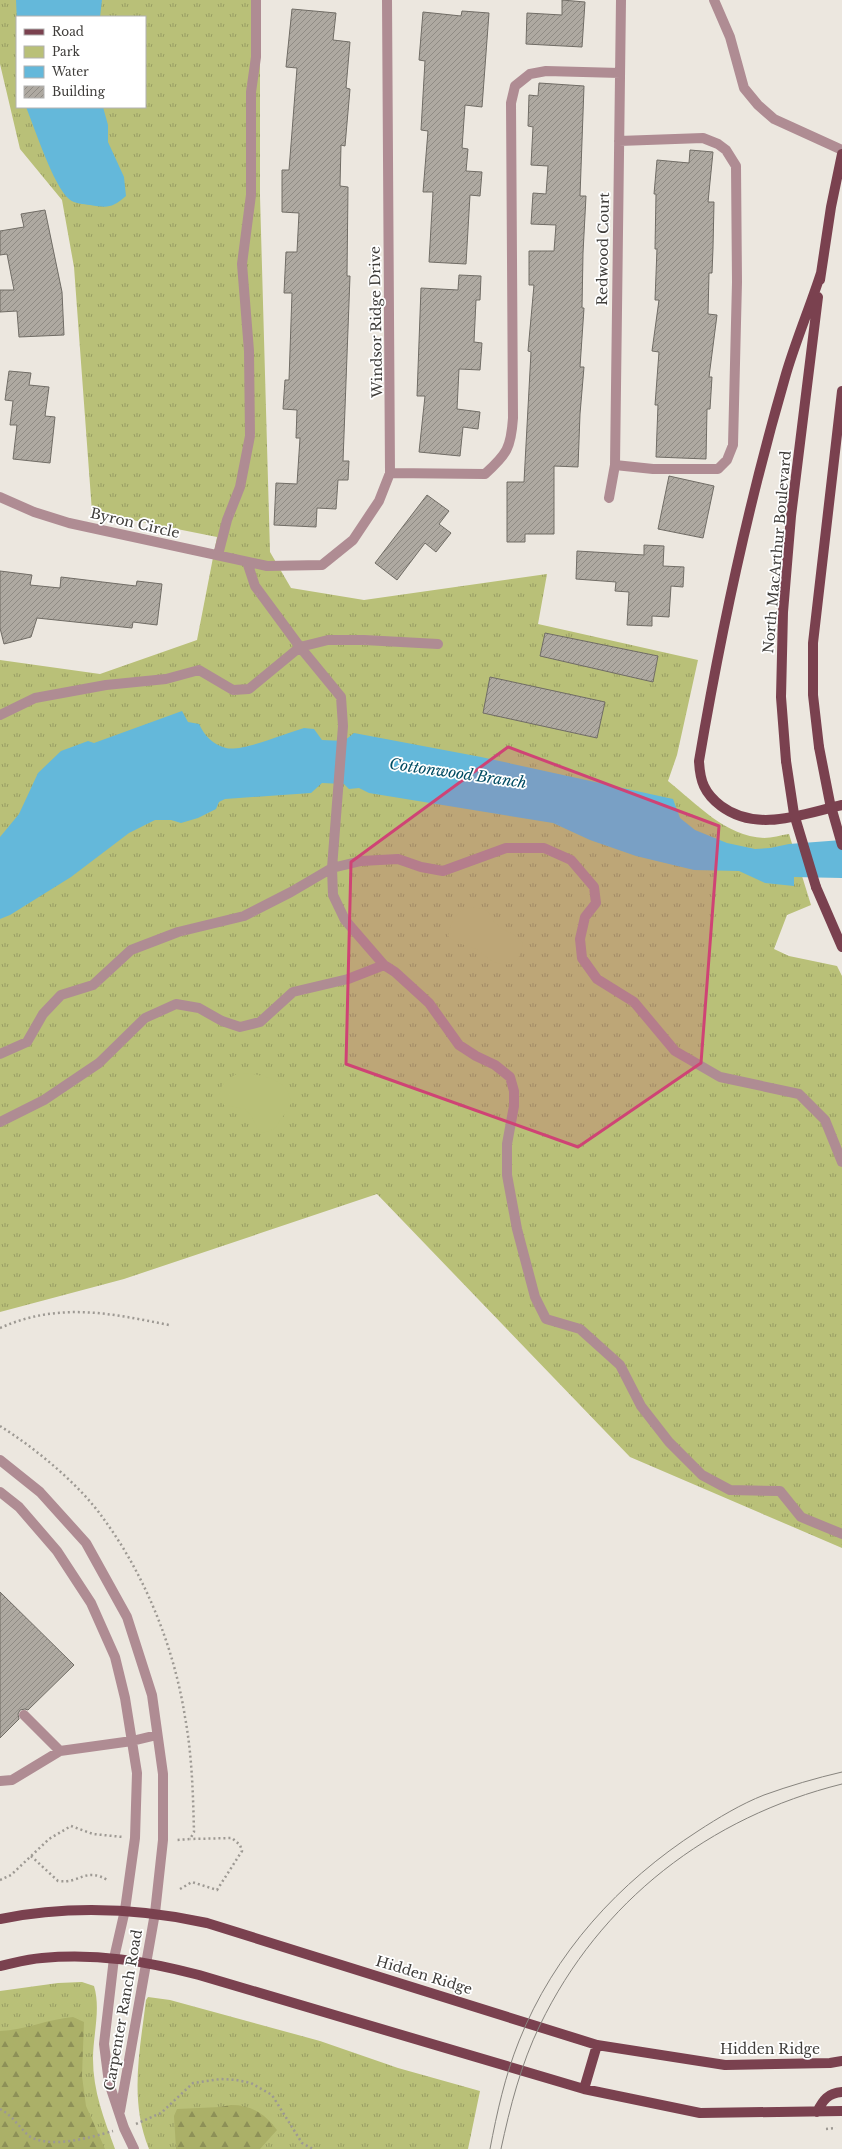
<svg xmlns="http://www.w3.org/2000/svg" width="842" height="2149" font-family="'Libre Baskerville',serif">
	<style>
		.grass { fill: url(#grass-tufts); fill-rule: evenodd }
		.forest { fill: url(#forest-firs) }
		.park { fill: #b9c078 }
		.water { fill: #64b8da }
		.building { fill: url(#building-hatch); stroke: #706c65 }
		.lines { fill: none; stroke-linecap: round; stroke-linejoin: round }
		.path { stroke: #9d9993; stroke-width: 2.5; stroke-dasharray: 2 3; stroke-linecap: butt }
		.minor { stroke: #af8c93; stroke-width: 10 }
		.major { stroke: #7a414f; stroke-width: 10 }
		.tram { stroke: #87847e; stroke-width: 1 }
		.major-bridge { stroke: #7a414f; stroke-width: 10 }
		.marked { fill: #cf4375; fill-opacity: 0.2; stroke: #cf4375; stroke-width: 3; stroke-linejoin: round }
		.labels { text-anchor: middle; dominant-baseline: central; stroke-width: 3.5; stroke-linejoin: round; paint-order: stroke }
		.street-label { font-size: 14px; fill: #3e3c39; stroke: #fff }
		.water-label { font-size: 15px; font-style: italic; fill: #004b62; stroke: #fff }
	</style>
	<defs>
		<pattern id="grass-tufts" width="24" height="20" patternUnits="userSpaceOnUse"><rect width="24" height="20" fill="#b9c078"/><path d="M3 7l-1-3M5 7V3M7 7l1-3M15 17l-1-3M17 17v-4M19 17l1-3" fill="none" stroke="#989d63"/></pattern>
		<pattern id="forest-firs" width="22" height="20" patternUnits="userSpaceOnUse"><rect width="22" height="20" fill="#abb068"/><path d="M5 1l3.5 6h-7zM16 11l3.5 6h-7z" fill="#8d9057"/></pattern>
		<pattern id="building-hatch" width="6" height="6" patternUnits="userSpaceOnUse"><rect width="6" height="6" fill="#aea9a1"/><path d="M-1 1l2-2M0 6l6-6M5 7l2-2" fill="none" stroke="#8f8b84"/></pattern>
	</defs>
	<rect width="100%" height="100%" fill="#ece7df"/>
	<path class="grass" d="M0 0H260V196L270 552 291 588 364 600 547 574 538 624 698 660 677 755 668 781C697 804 725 836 764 838 772 838 781 835 789 834L811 905 787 915 774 949 789 956 837 966 842 976V1548L630 1457 377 1194 124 1279 0 1312V660L100 674 197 640 217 537 92 512 74 267 62 200 20 149 0 64ZM17 17H145V107H17Z
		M82 1982 94 1986C101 2009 93 2035 93 2059 93 2091 104 2119 115 2149H0V1991L58 1983Z
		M148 1997 170 2000 320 2041 398 2068 480 2091 468 2149H149C129 2100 140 2050 146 2000Z"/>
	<path class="forest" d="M73 2017 84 2022 82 2076 86 2106 105 2149H0V2031C25 2030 48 2019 73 2017Z
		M231 2105C252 2105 265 2114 277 2130L260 2149H176L174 2116 177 2109 220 2107Z"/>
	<path class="park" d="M471 907C477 908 482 908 487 911 491 914 491 918 494 922 502 931 515 933 523 943 521 959 514 968 497 963 489 961 483 953 476 949 466 944 456 945 448 936 450 922 457 910 471 907Z
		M239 1073C257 1073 295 1079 290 1106 289 1110 284 1115 281 1119 275 1129 272 1133 259 1132L252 1117 245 1109 224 1105C213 1089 226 1079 239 1073Z"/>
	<path class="water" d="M16 0H102L100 17H17V23Z
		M26 107H103L108 125V142L124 177 126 196C112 208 108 208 90 205 83 204 75 204 69 199 53 185 35 129 26 107Z
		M182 711 188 722 199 724C204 735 213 745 226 748 242 752 286 733 304 728L314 729 322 740 344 741 354 733 481 757 673 799 680 818 695 830 727 843 755 849 770 848 789 844 842 840V878L794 877V886L765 883 739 871 694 870 636 856 590 840 553 823 369 793 359 788 349 789 344 784 322 783 311 793 225 799 219 802 216 809 198 818 181 823 171 820H155L129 833 71 877 10 915 0 919V837L19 814 38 773 61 751 88 741 94 743Z"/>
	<path class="building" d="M562 0 585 2 582 47 526 44 527 13 562 15Z
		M292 9 336 13 333 40 350 42 346 88 350 89 345 146 341 145 340 186 348 187 347 276H350L343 461H349L348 480H338L336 509 317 508 316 527 274 525 276 483 297 484 300 438H296L297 410 283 409 285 380H289L292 293H284L286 252H297L299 213 282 212V170H289L297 68 286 67Z
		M462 11 489 13 482 107 465 105 462 148 468 149 466 171 482 172 480 196 470 195 466 264 429 262 433 192H423L428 131 421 130 425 61 419 60 423 12 461 16Z
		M539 83 584 86 580 196H586L583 253 582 308H584L580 367H584L580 414 578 467 554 466V534H525V542H507V482H524L531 352 528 351 534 285H529V251H554L556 225 531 224 533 193 546 194 548 166 531 165 533 127 528 126 529 95 538 96Z
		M690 150 713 152 708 202H714L713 248 712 273H709L708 314 717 315 709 377H712L710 409H707L706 459 656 457 658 405H655L659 352 652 351 659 300H655L657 249H655L656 194H654L657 160 689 163Z
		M45 210 62 292 64 335 19 337 17 311 0 312V290H14L7 254 0 255V231L24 227 21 214Z
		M459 275 481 276 480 300H476L474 342 482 343 480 370 459 369 457 409 480 412 478 429 463 427 460 456 419 452 425 396H417L421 288 458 290Z
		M9 371 31 373 29 385 49 387 45 416 55 417 50 463 13 459 17 425H10L13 401 5 400Z
		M669 476 714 486 703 538 658 529Z
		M427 495 449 511 439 524 451 533 436 552 425 543 397 580 375 563Z
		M644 545 664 546 663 566 684 567 683 587 671 586 669 617 652 616V626L627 625 629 592 615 591 616 582 576 579 577 551 644 555Z
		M0 571 32 575 30 585 60 588 61 577 136 586 137 581 162 584 157 625 133 622 132 628 37 618 31 637 4 644 0 628Z
		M545 633 658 656 653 682 540 656Z
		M490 677 605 702 597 738 483 713Z
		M0 1592 74 1665 28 1710 25 1709 20 1710 18 1714 19 1719 0 1738Z"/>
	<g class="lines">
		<path class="path" d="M0 1328C59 1302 109 1313 169 1325
			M0 1426C35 1448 79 1484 103 1518 145 1575 174 1647 185 1717 192 1755 193 1793 194 1832L190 1839 176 1840
			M31 1856 58 1881C81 1884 85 1866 109 1881
			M0 1880 11 1875 49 1839 71 1826 93 1834 123 1837
			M180 1889 192 1882 217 1890 242 1851 240 1845 232 1838 190 1839
			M0 2109C12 2115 19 2127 29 2136 50 2149 89 2138 113 2131
			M136 2124 161 2113 193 2083 221 2079 236 2080 251 2083 272 2095 302 2143 313 2149
			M826 2129 836 2128"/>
		<path class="minor" d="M714 0 730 37 744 88 758 105 774 119 842 150
			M615 465 653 469H718L727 460 733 445 737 282 736 166 726 150 718 144 703 138 619 141
			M390 473 485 474C507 454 511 448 513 418L511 103 515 86 530 74 546 71 620 73
			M0 497 34 512 69 523 267 566 322 565 353 540 379 501 390 473 387 0
			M609 498 615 465 621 0
			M218 555 227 520 240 487 250 436 249 351 242 264 251 195V92L256 57V0
			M247 562 255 586 300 647 341 697 343 726 332 868 333 895 345 920 384 965 395 972 429 1003 459 1045 476 1056 495 1065 510 1077 514 1091V1106L507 1144V1175L517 1229 535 1297 546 1319 580 1329 620 1365 641 1406 669 1442 702 1475 730 1490 780 1491 801 1517 842 1534
			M0 715 35 698 106 685 166 679 199 670 233 690 249 689 300 647 328 640H364L438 644
			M0 1054 27 1042 43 1014 61 995 93 985 131 950 178 932 244 916 291 892 332 868 361 861 398 859 421 867 443 871 506 848H544L571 860 594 887 596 903 585 917 580 939 582 958 597 979 634 1002 675 1051 720 1077 799 1094 825 1120 842 1162
			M0 1122 44 1100 99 1063 145 1018 176 1004 199 1008 222 1021 240 1027 260 1022 293 992 348 979 384 965
			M0 1460 40 1492 86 1543 127 1617 152 1695 163 1774V1840L155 1913 120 2111
			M0 1492 19 1507 57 1551 91 1603 115 1657 125 1698 137 1773 135 1838 125 1910 114 1958 104 2044 109 2083 124 2128 134 2149
			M24 1715 60 1751
			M0 1781 12 1780 60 1751 132 1741 157 1735"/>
		<path class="major" d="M821 273C810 307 796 340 786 374 749 501 721 631 699 761 700 781 704 793 721 806 757 833 802 814 842 805
			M820 280 831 207 842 154
			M819 747 813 695V643L842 391
			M786 761 781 697 783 612 791 516 818 297
			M816 887 842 947
			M0 1919C70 1905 138 1908 207 1923L597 2045 725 2065 830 2063 842 2061
			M0 1966C14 1963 28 1959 42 1958 97 1953 145 1961 199 1975L584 2089 700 2113 842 2111
			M584 2089 597 2045
			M817 2112C823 2100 828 2093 842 2092"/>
		<path class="tram" d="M490 2149C497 2112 505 2076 519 2041 554 1953 619 1882 698 1831 718 1818 741 1804 764 1795 789 1786 816 1778 842 1772
			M501 2149C510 2107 521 2064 540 2025 600 1901 709 1817 842 1784"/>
		<path class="major-bridge" d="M819 747 830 803 842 845
			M786 761 794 814 816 887"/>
	</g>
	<path class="marked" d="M508 747 719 826 701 1063 578 1147 346 1064 351 862Z"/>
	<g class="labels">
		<g class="street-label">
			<text transform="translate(603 249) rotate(-89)">Redwood Court</text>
			<text transform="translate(376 322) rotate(-91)">Windsor Ridge Drive</text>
			<text transform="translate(135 523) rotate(13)">Byron Circle</text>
			<text transform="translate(777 552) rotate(-85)">North MacArthur Boulevard</text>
			<text transform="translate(424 1975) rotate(17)">Hidden Ridge</text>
			<text transform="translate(123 2010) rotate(-80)">Carpenter Ranch Road</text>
			<text x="770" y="2049">Hidden Ridge</text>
		</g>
		<g class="water-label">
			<text transform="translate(458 773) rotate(8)">Cottonwood Branch</text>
		</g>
	</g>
	<rect x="16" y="16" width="130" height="92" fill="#ffffff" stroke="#b2b1b0"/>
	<rect x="24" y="29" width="20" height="6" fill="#7a414f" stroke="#b2b1b0"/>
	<text x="52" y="36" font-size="12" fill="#3e3c39">Road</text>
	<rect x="24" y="46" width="20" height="12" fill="#b9c078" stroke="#b2b1b0"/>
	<text x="52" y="56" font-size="12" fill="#3e3c39">Park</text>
	<rect x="24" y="66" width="20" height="12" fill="#64b8da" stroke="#b2b1b0"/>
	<text x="52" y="76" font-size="12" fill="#3e3c39">Water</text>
	<rect x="24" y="86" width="20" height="12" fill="url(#building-hatch)" stroke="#b2b1b0"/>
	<text x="52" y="96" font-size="12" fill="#3e3c39">Building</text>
</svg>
